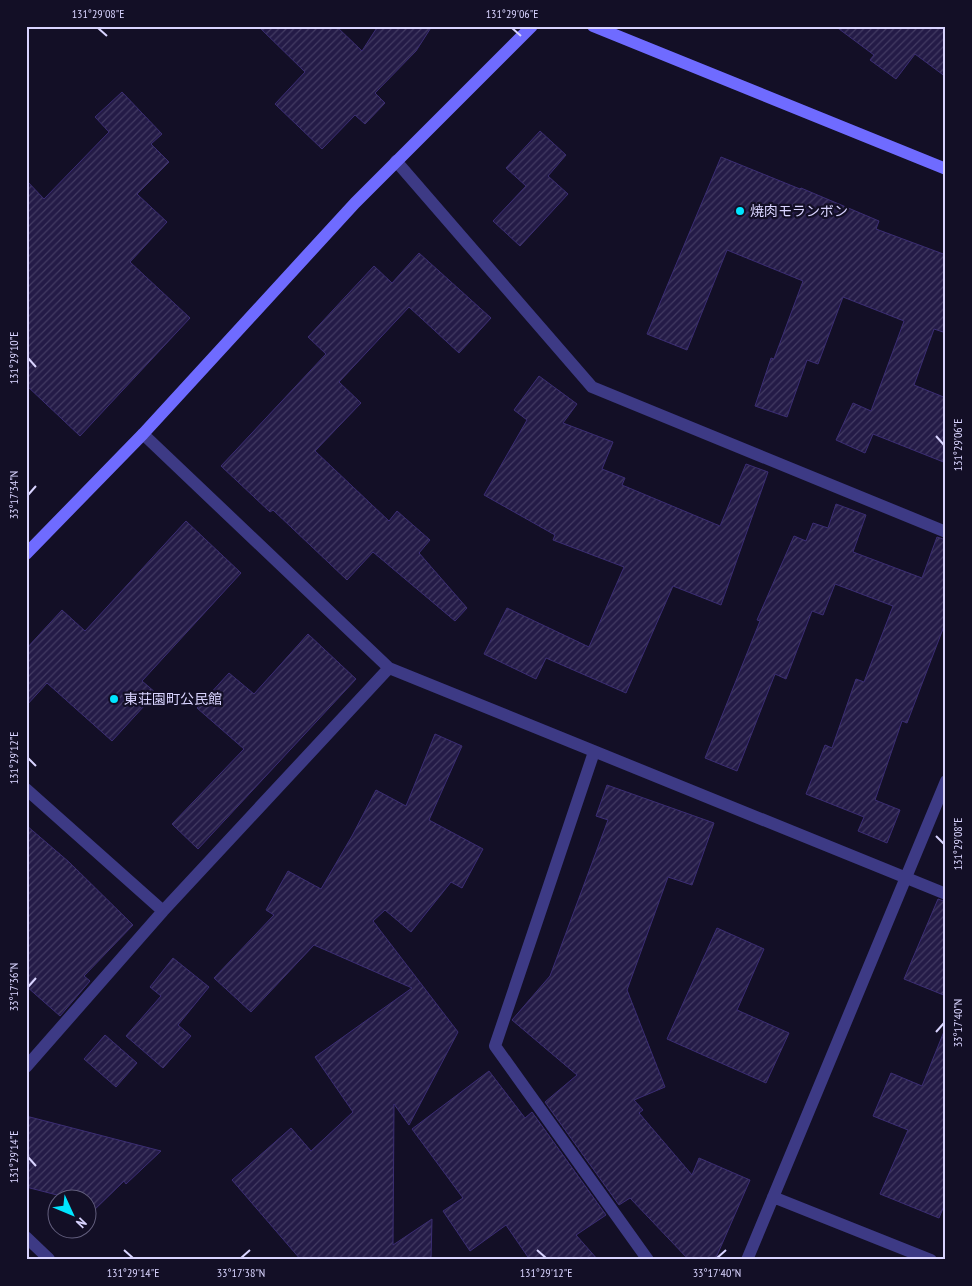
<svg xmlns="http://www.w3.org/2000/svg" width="972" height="1286" font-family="'PT Sans Narrow','Noto Sans JP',sans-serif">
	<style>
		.building { fill: url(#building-hatch); stroke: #3b2d73 }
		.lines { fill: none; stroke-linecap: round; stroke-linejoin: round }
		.street { stroke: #3d3a85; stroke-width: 12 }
		.secondary { stroke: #6f6bff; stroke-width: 12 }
		.ticks { fill: none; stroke: #d9d4ff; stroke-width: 2 }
		.poi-dot { fill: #00e5ff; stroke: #130f26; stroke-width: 2 }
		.labels { text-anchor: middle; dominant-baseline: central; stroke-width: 4.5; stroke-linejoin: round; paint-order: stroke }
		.poi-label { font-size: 14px; fill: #d9d4ff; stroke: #130f26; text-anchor: start }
		.neatline { fill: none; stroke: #d9d4ff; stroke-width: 2 }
		.ticks-label { font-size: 12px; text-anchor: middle; fill: #d9d4ff }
	</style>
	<defs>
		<pattern id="building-hatch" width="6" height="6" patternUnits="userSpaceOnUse" patternTransform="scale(1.25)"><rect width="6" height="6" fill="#241b47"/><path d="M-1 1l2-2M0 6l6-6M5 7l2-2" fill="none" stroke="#433b63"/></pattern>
	</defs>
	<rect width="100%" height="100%" fill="#130f26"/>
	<path class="building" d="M258 26H336L362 51 378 26H432L416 51 375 93 385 103 365 124 355 115 322 149 275 104 305 72Z
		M835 26H946V77L915 54 896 79 870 60 874 55Z
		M122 92 162 134 151 144 169 162 137 194 167 222 130 262 190 318 80 436 26 385V180L44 199 109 132 95 117Z
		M540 131 566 155 548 176 568 194 520 246 493 221 526 186 506 168Z
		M721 157 800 189 801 188 879 221 876 229 946 255V333L934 329 914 385 946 398V463L873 434 865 453 836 440 853 403 871 411 904 321 843 297 818 364 807 360 787 417 755 406 771 358 774 359 803 281 727 250 687 350 647 334Z
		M419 253 491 318 459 353 409 307 339 382 361 403 315 451 389 521 397 511 430 540 419 553 467 608 455 621 373 552 347 580 273 510 270 512 221 466 326 354 308 337 374 266 392 283Z
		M539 376 577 404 563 423 613 442 602 469 625 478 622 485 720 526 746 464 768 472 721 605 673 586 626 693 546 658 536 679 484 654 507 608 589 647 624 567 553 540 555 535 484 495 527 420 514 410Z
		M836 504 866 515 853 552 922 578 937 537 946 540V621L907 723 902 721 875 800 900 810 887 843 858 831 864 817 806 794 825 745 832 748 856 679 864 682 893 606 835 584 823 615 812 611 786 679 775 674 737 771 705 758 760 621 757 620 794 536 806 541 813 523 828 528Z
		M186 521 241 573 142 681 156 693 112 741 47 683 26 706V649L62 610 85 631Z
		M308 634 356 679 198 849 172 824 244 749 197 708 229 673 254 694Z
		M435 734 462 746 429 820 483 849 462 888 451 882 411 932 385 910 373 921 458 1032 409 1125 394 1104 393 1245 432 1219 431 1260H301L232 1180 291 1128 311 1151 353 1112 315 1057 412 988 314 945 251 1012 214 978 274 915 266 910 288 871 321 889 352 836 376 790 406 806Z
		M607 785 714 823 692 885 668 877 627 990 665 1087 634 1100 643 1110 639 1113 692 1175 699 1158 750 1180 715 1260H689L630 1198 619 1205 545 1102 577 1075 512 1020 550 976 608 820 596 816Z
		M26 825 69 862 133 925 84 976 90 981 60 1016 26 986Z
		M938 899 946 902V996L904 979Z
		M717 928 764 949 737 1010 789 1033 766 1083 667 1039Z
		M173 958 209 987 178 1025 191 1036 163 1068 126 1036 161 996 150 987Z
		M945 1029 946 1201 939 1218 880 1194 908 1130 873 1116 891 1073 922 1086Z
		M105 1035 137 1063 116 1087 84 1059Z
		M489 1071 525 1118 532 1112 606 1215 576 1235 598 1260H530L506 1225 470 1251 443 1211 463 1198 412 1129Z
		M26 1116 161 1151 126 1184 124 1181 88 1216V1198H59L61 1196 26 1187Z"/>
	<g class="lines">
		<path class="street" d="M396 161 592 387 946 532
			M143 434 389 668 946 894
			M594 752 495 1046 648 1260
			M26 789 163 911
			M26 1067 163 911 389 668
			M773 1197 931 1260
			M26 1237 49 1259
			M747 1260 946 781"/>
		<path class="secondary" d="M593 26 946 169
			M26 554 143 434 355 203 532 26"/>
	</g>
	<path class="ticks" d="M98 28 107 36M512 28 521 36M28 358 36 367M936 436 944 445M28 495 36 486M28 758 36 766M936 836 944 844M28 987 36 978M936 1032 944 1023M28 1157 36 1166M124 1250 133 1258M537 1250 546 1258M241 1258 250 1250M717 1258 726 1250"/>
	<g class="poi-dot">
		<circle cx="740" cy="211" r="5"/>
		<circle cx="114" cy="699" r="5"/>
	</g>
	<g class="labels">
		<g class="poi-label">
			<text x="750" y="211">焼肉モランボン</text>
			<text x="124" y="699">東荘園町公民館</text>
		</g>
	</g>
	<rect width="972" height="1286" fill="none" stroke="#130f26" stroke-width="55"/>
	<g transform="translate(72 1214) rotate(134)"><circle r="24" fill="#130f26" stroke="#625e7d"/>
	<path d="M0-4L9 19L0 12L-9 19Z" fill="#00e5ff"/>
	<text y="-8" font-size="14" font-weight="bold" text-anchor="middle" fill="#d9d4ff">N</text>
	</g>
	<rect x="28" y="28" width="916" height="1230" class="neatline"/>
	<g class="ticks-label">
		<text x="98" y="18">131°29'08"E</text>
		<text x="512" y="18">131°29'06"E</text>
		<text transform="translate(14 358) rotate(-90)" y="4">131°29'10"E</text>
		<text transform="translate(958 445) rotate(-90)" y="4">131°29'06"E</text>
		<text transform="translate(14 495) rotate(-90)" y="4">33°17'34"N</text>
		<text transform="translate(14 758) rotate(-90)" y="4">131°29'12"E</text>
		<text transform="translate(958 844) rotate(-90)" y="4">131°29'08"E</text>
		<text transform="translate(14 987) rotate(-90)" y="4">33°17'36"N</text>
		<text transform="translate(958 1023) rotate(-90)" y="4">33°17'40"N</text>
		<text transform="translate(14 1157) rotate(-90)" y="4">131°29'14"E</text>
		<text x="133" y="1277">131°29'14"E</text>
		<text x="241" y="1277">33°17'38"N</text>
		<text x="546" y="1277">131°29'12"E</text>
		<text x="717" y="1277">33°17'40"N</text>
	</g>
</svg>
